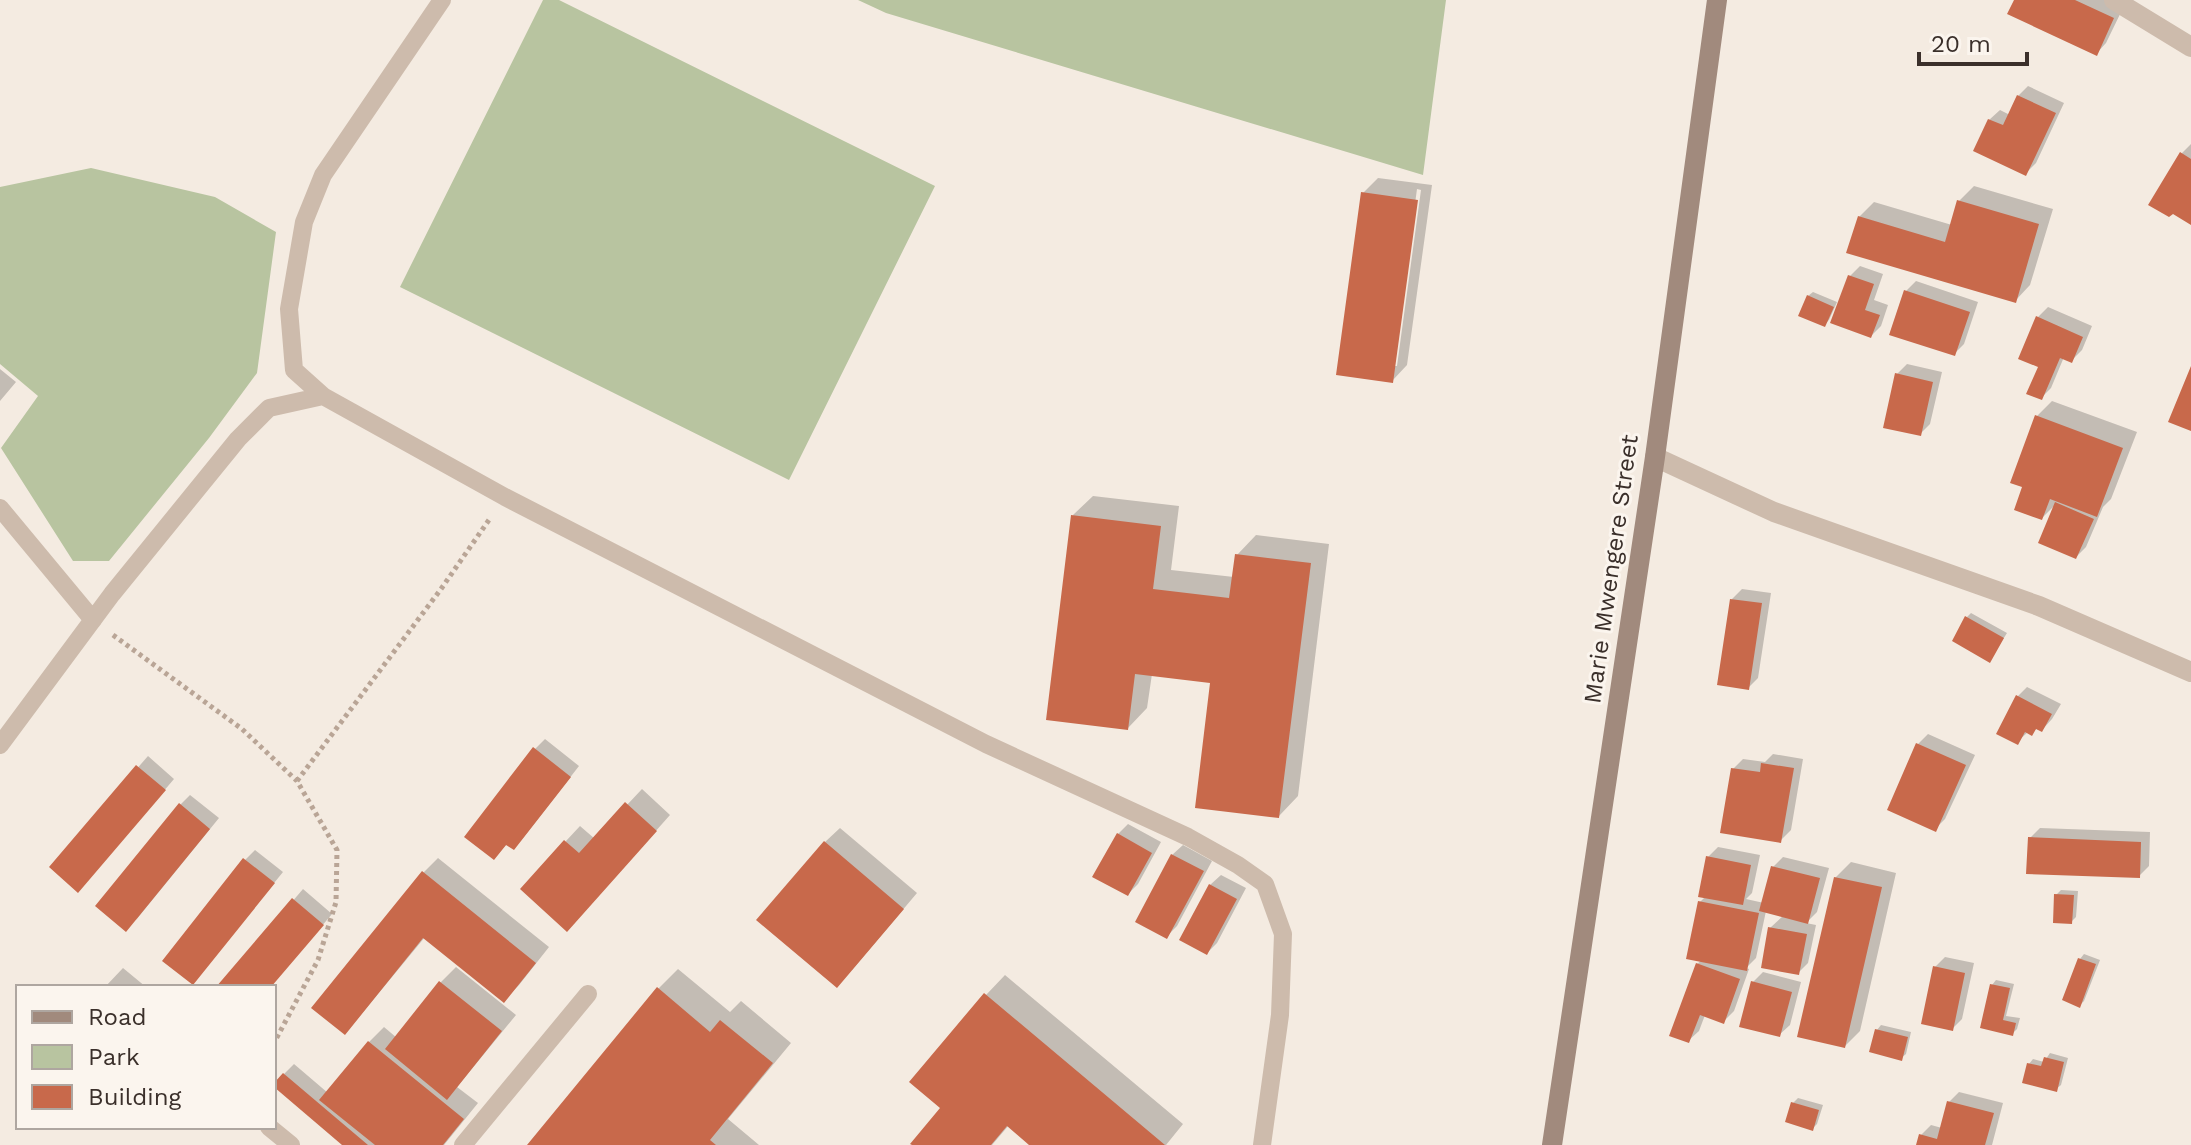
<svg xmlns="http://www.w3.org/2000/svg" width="2191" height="1145" font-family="'Work Sans',sans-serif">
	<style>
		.green { fill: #b8c4a0 }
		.shadow { fill: #0003; fill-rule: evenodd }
		.building { fill: #c8694b }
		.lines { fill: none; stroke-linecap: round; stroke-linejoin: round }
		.path { stroke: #b9a596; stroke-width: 5; stroke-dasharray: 4 4; stroke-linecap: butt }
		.lane { stroke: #cdbbac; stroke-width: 18 }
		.street { stroke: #cdbbac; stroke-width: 20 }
		.secondary { stroke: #a18a7d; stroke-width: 20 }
		.labels { text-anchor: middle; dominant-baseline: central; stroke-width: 6; stroke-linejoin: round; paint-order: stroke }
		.street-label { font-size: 24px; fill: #3b302b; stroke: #fbf5ee }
	</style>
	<rect width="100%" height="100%" fill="#f4ebe1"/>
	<path class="green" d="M543 0H559L935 186 789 480 400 287Z
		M858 0H1446L1423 175 886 13Z
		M91 168 215 197 276 232 257 373 209 438 109 561H73L1 448 38 396 0 364V187Z"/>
	<path class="shadow" d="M2016 0H2106L2123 8 2106 43 2096 54Z
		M2028 86 2064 103 2036 163 2026 173 1989 120 2000 110 2010 115 2018 96Z
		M2191 144V221L2182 153Z
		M1378 178 1432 185 1407 365 1392 381 1363 193ZM1417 189 1421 190 1397 366H1393Z
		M1974 186 2053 209 2030 285 2015 301 1859 217 1874 202 1952 225 1959 201Z
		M1860 266 1883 274 1874 300 1888 305 1881 326 1871 336 1850 276Z
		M1916 281 1978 302 1964 344 1954 354 1906 291Z
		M1813 292 1837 302 1829 320 1824 325 1808 296Z
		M2048 307 2092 326 2082 350 2072 360 2064 357 2051 388 2041 398 2038 317Z
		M1907 364 1942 372 1930 424 1920 434 1897 374Z
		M0 369 16 382 0 401Z
		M2052 401 2137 432 2111 499 2103 507 2086 547 2076 557 2057 503 2042 518 2024 486 2037 416Z
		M1093 496 1179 506 1171 570 1234 577 1237 555 1256 535 1329 544 1298 796 1279 816 1212 681 1152 674 1147 708 1128 728 1073 515Z
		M1742 589 1771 593 1758 678 1748 688 1732 599Z
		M1971 613 2007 633 1990 660 1967 617Z
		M2027 687 2061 704 2052 719 2042 730 2038 727 2032 733 2028 732 2017 742V697Z
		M1928 734 1975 755 1945 819 1935 829 1889 809 1918 744Z
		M545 739 579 766 523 838 508 843 494 858 535 749Z
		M1773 754 1803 759 1791 830 1781 840 1733 769 1743 759 1765 762Z
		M148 756 174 779 88 880 51 867Z
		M642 789 670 815 582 914 566 841 580 826 595 839Z
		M190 795 219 818 136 920 180 805Z
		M1128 824 1161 842 1138 884 1128 894 1118 834Z
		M840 828 917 893 852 970 825 842Z
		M2040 828 2150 832 2149 866 2139 876 2030 838Z
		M1183 845 1212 861 1177 926 1167 936 1172 855Z
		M1718 847 1760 855 1752 893 1746 899 1764 903 1773 867 1783 857 1829 868 1817 912 1806 923 1816 925 1808 963 1798 973 1770 928 1783 916 1766 911 1756 958 1746 968 1749 969 1734 1011 1724 1021 1705 1015 1699 1031 1688 1041 1697 964 1702 960 1700 902 1706 896 1708 857Z
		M255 850 283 872 193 983 245 860Z
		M438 858 549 947 519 985 504 1000 425 937 359 1017 344 1032 423 873Z
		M1851 862 1896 873 1860 1031 1845 1046 1835 878Z
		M1221 875 1246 888 1217 943 1207 953 1210 885Z
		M303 889 332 914 270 987H219Z
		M2061 890 2078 891 2076 917 2071 922 2056 895Z
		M2084 954 2100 960 2084 1001 2080 1005V959Z
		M1945 957 1974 963 1962 1019 1952 1029 1935 967Z
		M456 967 516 1015 457 1087 478 1103 444 1145H345L284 1074 294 1064 328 1093 369 1042 384 1027 397 1038 441 982Z
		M123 968 146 987H105Z
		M678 969 730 1012 741 1001 791 1043 728 1119 759 1145H529L658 989Z
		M1763 972 1801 982 1790 1025 1779 1035 1753 982Z
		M1005 975 1183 1124 1166 1145H1032L1009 1125 992 1145H915L943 1107 912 1081 986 995Z
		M1996 980 2014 984 2006 1016 2020 1018 2017 1029 2013 1033 1983 1026 1992 985Z
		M1881 1025 1911 1032 1906 1054 1901 1058 1877 1030Z
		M2050 1053 2068 1058 2061 1085 2056 1089 2029 1064 2033 1059 2044 1062Z
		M1959 1092 2003 1103 1992 1145H1918L1921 1135 1931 1125 1942 1128 1949 1102Z
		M1798 1098 1823 1105 1817 1124 1813 1128 1793 1103Z"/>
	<path class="building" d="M2014 0H2075L2114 18 2097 56 2007 14Z
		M2017 95 2056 113 2026 176 1973 151 1988 119 2003 125Z
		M2180 152 2191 159V225L2173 214 2169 217 2148 205Z
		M1361 192 1418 200 1393 383 1336 375Z
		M1957 200 2039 224 2016 303 1846 253 1858 216 1945 242Z
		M1848 275 1874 284 1865 310 1880 315 1871 338 1830 323Z
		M1904 290 1970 312 1955 356 1889 335Z
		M1807 295 1834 307 1825 327 1798 316Z
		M2036 316 2083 337 2072 363 2060 358 2042 400 2026 394 2038 367 2018 359Z
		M2191 366V431L2168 422Z
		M1895 373 1933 382 1921 436 1883 428Z
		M2035 415 2123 448 2097 517 2050 499 2042 520 2014 510 2022 487 2010 483Z
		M2055 502 2094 519 2076 559 2038 543Z
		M1071 515 1161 526 1153 589 1229 598 1235 554 1311 563 1279 818 1195 808 1210 683 1135 674 1128 730 1046 720Z
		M1730 599 1762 603 1749 690 1717 685Z
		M1965 616 2004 638 1990 663 1952 641Z
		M2016 695 2052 714 2042 732 2036 729 2032 736 2025 732 2018 745 1996 734Z
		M1916 743 1966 765 1936 832 1887 810Z
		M533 747 571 777 514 850 506 845 494 860 464 837Z
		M1761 763 1794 768 1781 843 1720 833 1731 768 1760 772Z
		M136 765 166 790 78 893 49 867Z
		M625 802 657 831 567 932 520 889 564 840 579 853Z
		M179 803 210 829 126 932 95 906Z
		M1117 833 1152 853 1128 896 1092 877Z
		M2028 837 2141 842 2140 878 2026 874Z
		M824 841 904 909 837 988 756 920Z
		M1171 854 1204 871 1167 939 1135 922Z
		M1706 856 1751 865 1743 905 1698 897Z
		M243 858 275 883 193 985 162 961Z
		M1771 866 1820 878 1808 924 1759 911Z
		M422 871 536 963 504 1003 423 938 345 1035 311 1008Z
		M1834 877 1882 887 1845 1048 1797 1037Z
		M1209 884 1237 899 1207 955 1179 940Z
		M2054 894 2074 895 2072 924 2053 923Z
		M292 898 324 925 271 987H216Z
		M1698 901 1759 913 1747 971 1686 959Z
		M1768 927 1807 934 1799 975 1761 968Z
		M2078 958 2096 964 2080 1008 2062 1000Z
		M1696 963 1740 979 1724 1024 1700 1015 1689 1043 1669 1036Z
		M1933 966 1965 973 1953 1031 1921 1024Z
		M439 981 502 1031 447 1100 385 1049Z
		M1751 981 1792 992 1780 1037 1739 1027Z
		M1990 984 2010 988 2003 1020 2016 1023 2013 1036 1980 1028Z
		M657 987 710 1032 720 1020 773 1063 710 1140 716 1145H527Z
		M984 993 1165 1145H1029L1007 1126 991 1145H912L910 1144 940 1108 909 1082Z
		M1875 1029 1908 1037 1902 1061 1869 1052Z
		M368 1041 464 1119 443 1145H375L319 1100Z
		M2044 1057 2064 1062 2057 1092 2022 1083 2027 1063 2041 1066Z
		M283 1073 368 1145H342L274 1087V1083Z
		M1947 1101 1994 1113 1985 1145H1916L1919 1134 1937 1139Z
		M1791 1102 1819 1110 1813 1131 1785 1122Z"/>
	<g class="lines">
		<path class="path" d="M113 635 242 729 297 781 337 850 336 902 318 960 274 1043
			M297 781 441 589 491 517"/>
		<path class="lane" d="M442 0 323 175 304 222 289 309 294 370 323 396 505 497 986 744 1188 837 1238 865 1265 884 1283 934 1280 1015 1262 1145
			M0 508 93 620
			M0 745 112 594 238 439 269 408 323 396
			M269 1127 291 1145
			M463 1145 588 994"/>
		<path class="street" d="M2114 0 2191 47
			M1655 457 1774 512 2039 606 2191 672"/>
		<path class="secondary" d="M1552 1145 1655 457 1717 0"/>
	</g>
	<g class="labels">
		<g class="street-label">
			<text transform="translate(1611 569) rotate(-82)">Marie Mwengere Street</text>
		</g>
	</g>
	<rect x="16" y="985" width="260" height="144" fill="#fbf5ee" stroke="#aea6a0" stroke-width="2"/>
	<rect x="32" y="1011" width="40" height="12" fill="#a18a7d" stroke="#aea6a0" stroke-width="2"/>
	<text x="88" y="1025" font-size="24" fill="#3b302b">Road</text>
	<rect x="32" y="1045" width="40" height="24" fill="#b8c4a0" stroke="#aea6a0" stroke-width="2"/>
	<text x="88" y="1065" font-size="24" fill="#3b302b">Park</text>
	<rect x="32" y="1085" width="40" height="24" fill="#c8694b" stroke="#aea6a0" stroke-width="2"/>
	<text x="88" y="1105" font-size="24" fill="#3b302b">Building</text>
	<path d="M1919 52v12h108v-12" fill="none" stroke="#3b302b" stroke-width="4"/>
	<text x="1931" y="52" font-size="24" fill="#3b302b" stroke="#fbf5ee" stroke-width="6" paint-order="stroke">20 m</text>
</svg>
